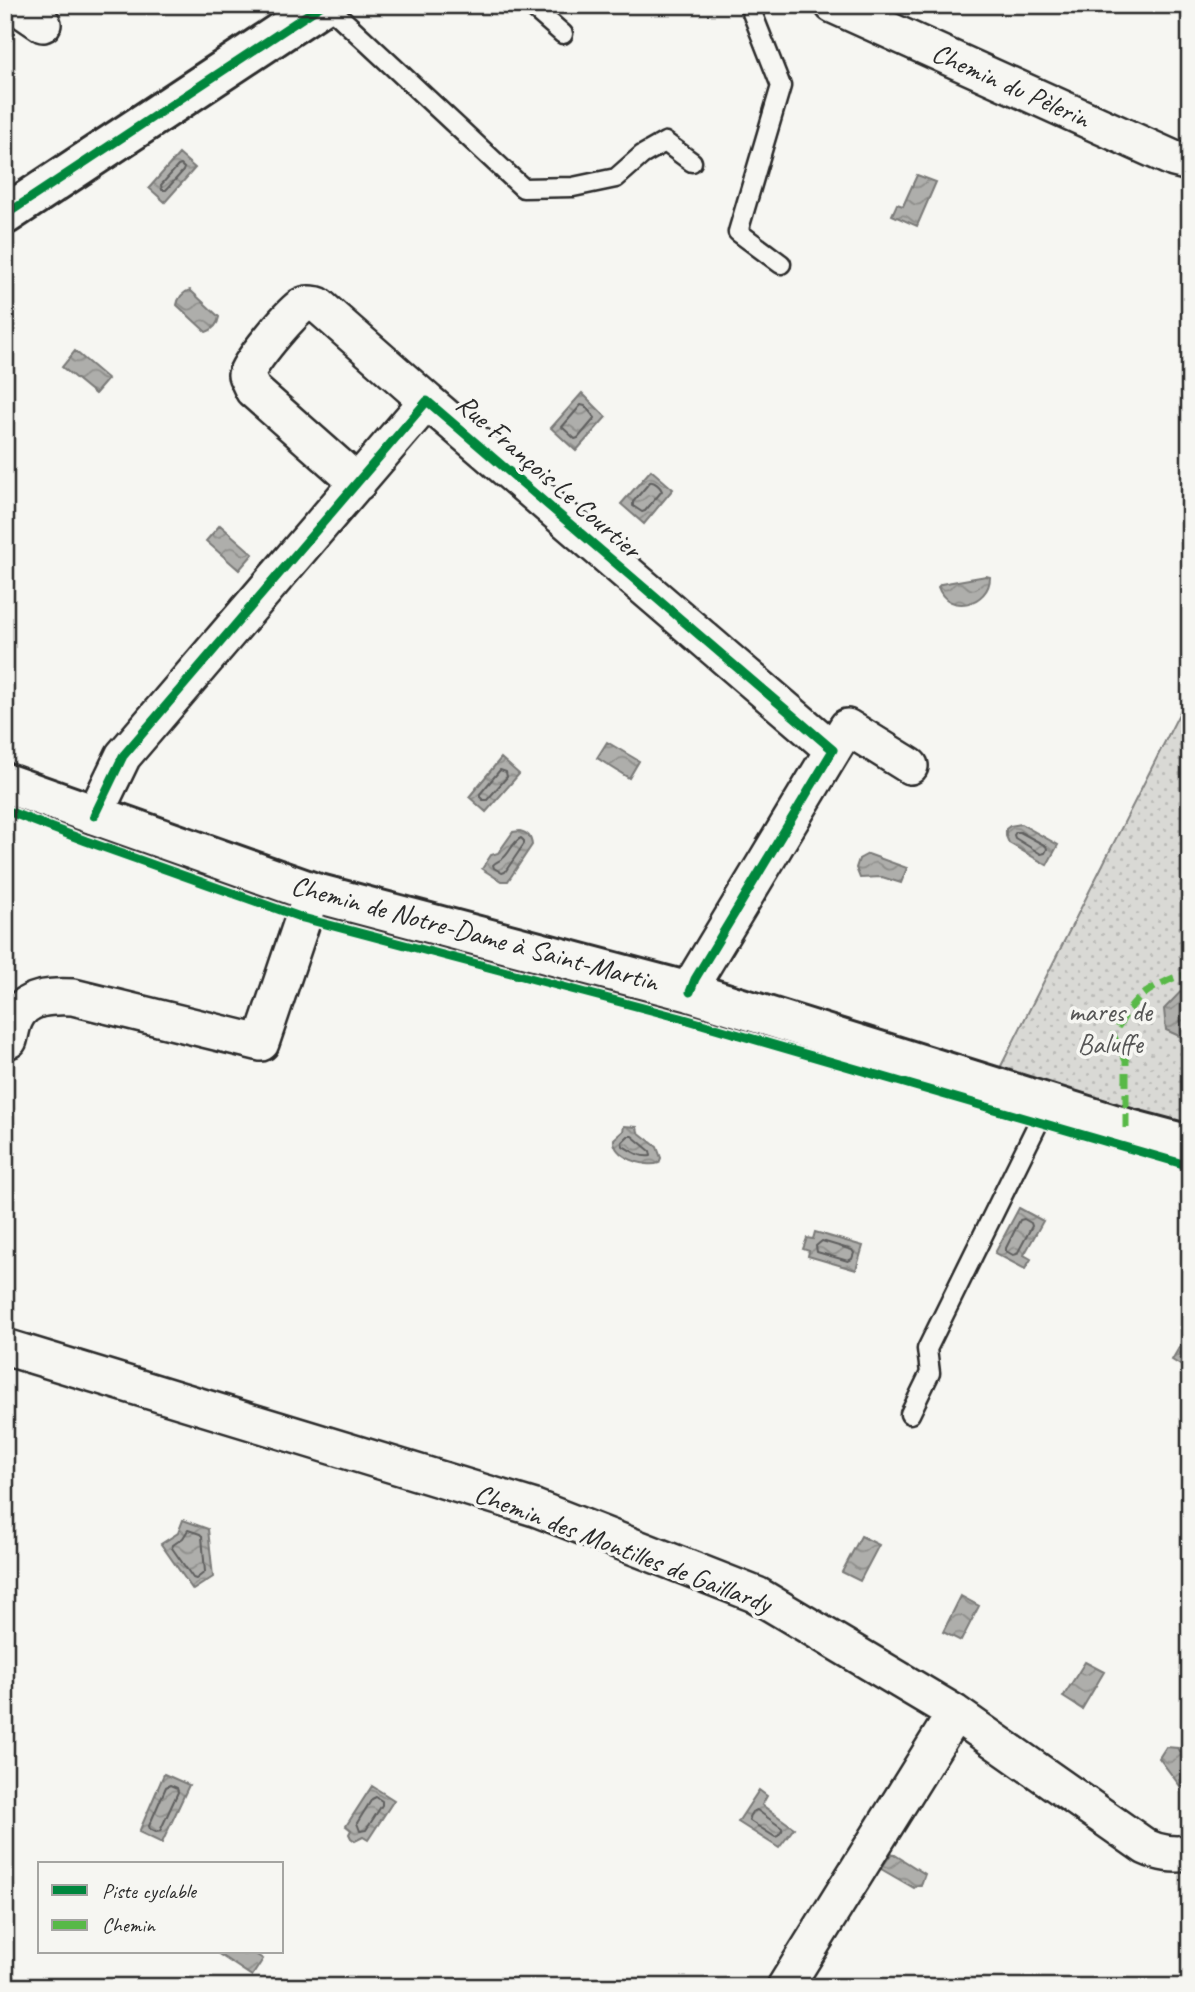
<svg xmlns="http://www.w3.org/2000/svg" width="1195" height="1992" font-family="Caveat,sans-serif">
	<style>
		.park { fill: url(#park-dots); stroke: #828280; stroke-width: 2 }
		.water { fill: url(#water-waves); stroke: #7a7a78; stroke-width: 2 }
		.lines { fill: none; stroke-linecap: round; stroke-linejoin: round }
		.shore { stroke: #5f5f5e; stroke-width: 2 }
		.service-casing { stroke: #2b2b2b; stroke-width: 23 }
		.minor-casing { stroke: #2b2b2b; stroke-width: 40 }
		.tertiary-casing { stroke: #2b2b2b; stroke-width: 44 }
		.service { stroke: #f6f6f2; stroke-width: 18 }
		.minor { stroke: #f6f6f2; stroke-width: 35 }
		.tertiary { stroke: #f6f6f2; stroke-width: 38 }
		.quiet { stroke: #58b947; stroke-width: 7; stroke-dasharray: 14 7; stroke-linecap: butt }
		.cycleway-casing { stroke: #f6f6f2; stroke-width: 13 }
		.cycleway { stroke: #00873e; stroke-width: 9 }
		.labels { text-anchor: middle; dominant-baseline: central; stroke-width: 7; stroke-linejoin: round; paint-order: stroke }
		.street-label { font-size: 28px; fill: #2b2b2b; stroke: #f6f6f2 }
		.park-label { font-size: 28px; fill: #565656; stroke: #f6f6f2 }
	</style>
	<defs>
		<pattern id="park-dots" width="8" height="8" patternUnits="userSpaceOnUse" patternTransform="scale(1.75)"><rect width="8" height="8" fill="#d9d9d5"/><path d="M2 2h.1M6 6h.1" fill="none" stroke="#babab7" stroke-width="1.8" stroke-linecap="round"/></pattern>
		<pattern id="water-waves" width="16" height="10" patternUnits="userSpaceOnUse" patternTransform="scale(1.75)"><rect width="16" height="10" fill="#aeaeab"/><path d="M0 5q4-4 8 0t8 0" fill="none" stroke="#8e8e8b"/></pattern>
	</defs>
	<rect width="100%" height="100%" fill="#f6f6f2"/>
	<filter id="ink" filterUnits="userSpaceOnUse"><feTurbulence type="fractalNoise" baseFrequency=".0143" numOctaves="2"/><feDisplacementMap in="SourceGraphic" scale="14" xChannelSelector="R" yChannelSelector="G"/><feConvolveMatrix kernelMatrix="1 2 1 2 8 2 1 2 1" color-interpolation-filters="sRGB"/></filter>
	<g filter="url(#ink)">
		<path class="park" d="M1190 692V1136L997 1074Z"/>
		<path class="water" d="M179 154 195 168 165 202 149 188Z
			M917 175 936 182 917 226 892 215 897 204 903 206Z
			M190 290 219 317C218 324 213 330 206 332L177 305C178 298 183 292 190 290Z
			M75 351 108 379 95 394 62 367Z
			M582 393 606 417 576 451 551 428Z
			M651 470 673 489 644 524 621 504Z
			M220 525 253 554 239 570 206 541Z
			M986 576 990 577C990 605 948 616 938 587L941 584Z
			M607 742 639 761 629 778 597 758Z
			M501 758 519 774 486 812 469 797Z
			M1021 824 1058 845 1047 865 1009 843 1006 836V829L1010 826Z
			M520 831C528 833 531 837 532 845L508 881H501L482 869 491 855 498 853 513 832Z
			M868 854 907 868 901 883 882 877 860 878 856 868 859 859Z
			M1190 982V1041L1166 1030 1164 1009Z
			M624 1126 637 1127 638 1132 657 1147 661 1158 659 1163C645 1168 613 1157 614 1139L623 1131Z
			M1019 1208 1043 1221 1024 1255 1031 1259 1025 1269 995 1253Z
			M815 1232 863 1246 856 1270 808 1256 809 1251 803 1249 807 1238 813 1239Z
			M1184 1339 1190 1342V1371L1172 1360Z
			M183 1520 208 1529 213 1577 193 1590 161 1544 178 1533Z
			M861 1536 879 1545 860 1581 842 1572Z
			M961 1596 979 1606 961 1641 943 1632Z
			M1085 1662 1104 1672 1082 1709 1063 1697Z
			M1166 1747 1178 1748 1190 1765V1792L1180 1786 1159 1758Z
			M164 1774 189 1785 162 1843 139 1832Z
			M372 1786 394 1800 368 1840 363 1837 355 1841 351 1838 349 1834 351 1830 346 1826Z
			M759 1790 767 1796 762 1805 794 1828 779 1848 738 1822Z
			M892 1853 925 1874 921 1885 916 1886 914 1888 881 1869Z
			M217 1952H252L263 1959 252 1976 217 1953Z"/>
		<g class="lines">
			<path class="shore" d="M181 165 184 168 183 171 166 190H162L161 185 178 166Z
				M581 405 585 406 595 418 578 438 575 439 562 427Z
				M650 482C654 481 661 487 662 491L645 511 642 512 633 506V502Z
				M500 770 506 772 507 777 487 800H483L480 797V794Z
				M1016 832H1020L1046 846 1047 849 1045 853 1041 854 1015 838 1014 835Z
				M521 838 524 841V844L505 872 502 873 494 868 493 865C495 862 499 861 502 859 510 854 512 842 521 838Z
				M628 1136H632L650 1151 651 1156C641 1158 631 1151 623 1146L622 1142Z
				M1024 1219 1031 1223 1032 1226 1017 1254 1013 1255 1006 1251V1248L1020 1220Z
				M822 1241 852 1250 854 1253 852 1259 848 1261 817 1252 816 1246Z
				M188 1530 200 1534 202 1536 205 1572 196 1579 193 1578 172 1548 173 1545 183 1538Z
				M170 1785 177 1788 178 1792 160 1831 156 1832 150 1829 149 1826 166 1787Z
				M376 1797 382 1801V1805L366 1830 360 1831 357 1823 372 1799Z
				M757 1810 782 1828V1831L778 1836 775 1837 750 1821 749 1817 752 1812Z"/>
			<defs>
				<path id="service" d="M327 5 523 188 573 187 616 178 642 155 665 142 692 162
					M530 5 563 34
					M749 5 781 86 738 232 781 264
					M910 1414 930 1373 927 1349 1048 1103"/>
				<path id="minor" d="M15 5 43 24
					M833 5 1174 159 1190 163
					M358 483 253 390 246 375C248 364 292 311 302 306 307 303 312 304 318 305L427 401
					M833 750 847 727 910 766
					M94 816 123 756 427 401 833 750 695 979 690 992
					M9 1040C11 1033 12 1025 15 1019 25 996 52 996 73 997L261 1043 312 892
					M5 1347 535 1508 757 1595 955 1713 1146 1847C1161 1854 1173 1855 1190 1853
					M785 1987 955 1713"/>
				<path id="tertiary" d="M5 215 322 5
					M5 783 312 892 690 992 1126 1128 1190 1145"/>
			</defs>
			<use href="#service" class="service-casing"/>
			<use href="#minor" class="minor-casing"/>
			<use href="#tertiary" class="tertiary-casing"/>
			<use href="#service" class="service"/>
			<use href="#minor" class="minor"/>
			<use href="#tertiary" class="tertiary"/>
			<path class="quiet" d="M1126 1128V1061L1113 1035C1128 1010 1135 996 1163 983 1172 978 1179 975 1190 975"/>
			<defs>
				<path id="cycleway" d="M5 215 322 5
					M5 810 86 841 303 918 681 1018 1190 1166
					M94 816 123 756 427 401 833 750 695 979 690 992"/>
			</defs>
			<use href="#cycleway" class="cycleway-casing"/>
			<use href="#cycleway" class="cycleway"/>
		</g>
	</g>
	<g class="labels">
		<g class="street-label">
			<text transform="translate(1011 85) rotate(24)">Chemin du Pèlerin</text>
			<text transform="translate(549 476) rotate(41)">Rue François Le Courtier</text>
			<text transform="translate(475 933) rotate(15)">Chemin de Notre-Dame à Saint-Martin</text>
			<text transform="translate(623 1548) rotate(21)">Chemin des Montilles de Gaillardy</text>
		</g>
		<g class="park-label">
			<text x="1110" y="1011">mares de<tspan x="1110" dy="32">Baluffe</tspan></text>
		</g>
	</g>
	<rect width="1195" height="1992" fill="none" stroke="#f6f6f2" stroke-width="28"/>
	<rect x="14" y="14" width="1167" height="1964" fill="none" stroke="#2b2b2b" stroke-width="2.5" filter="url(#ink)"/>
	<rect x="38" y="1862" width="245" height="91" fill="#f6f6f2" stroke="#a5a5a2" stroke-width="2"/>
	<rect x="52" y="1885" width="35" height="10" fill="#00873e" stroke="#a5a5a2" stroke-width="2"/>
	<text x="102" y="1898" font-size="21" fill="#2b2b2b">Piste cyclable</text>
	<rect x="52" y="1920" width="35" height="10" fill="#58b947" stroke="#a5a5a2" stroke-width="2"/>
	<text x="102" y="1932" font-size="21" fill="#2b2b2b">Chemin</text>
</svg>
